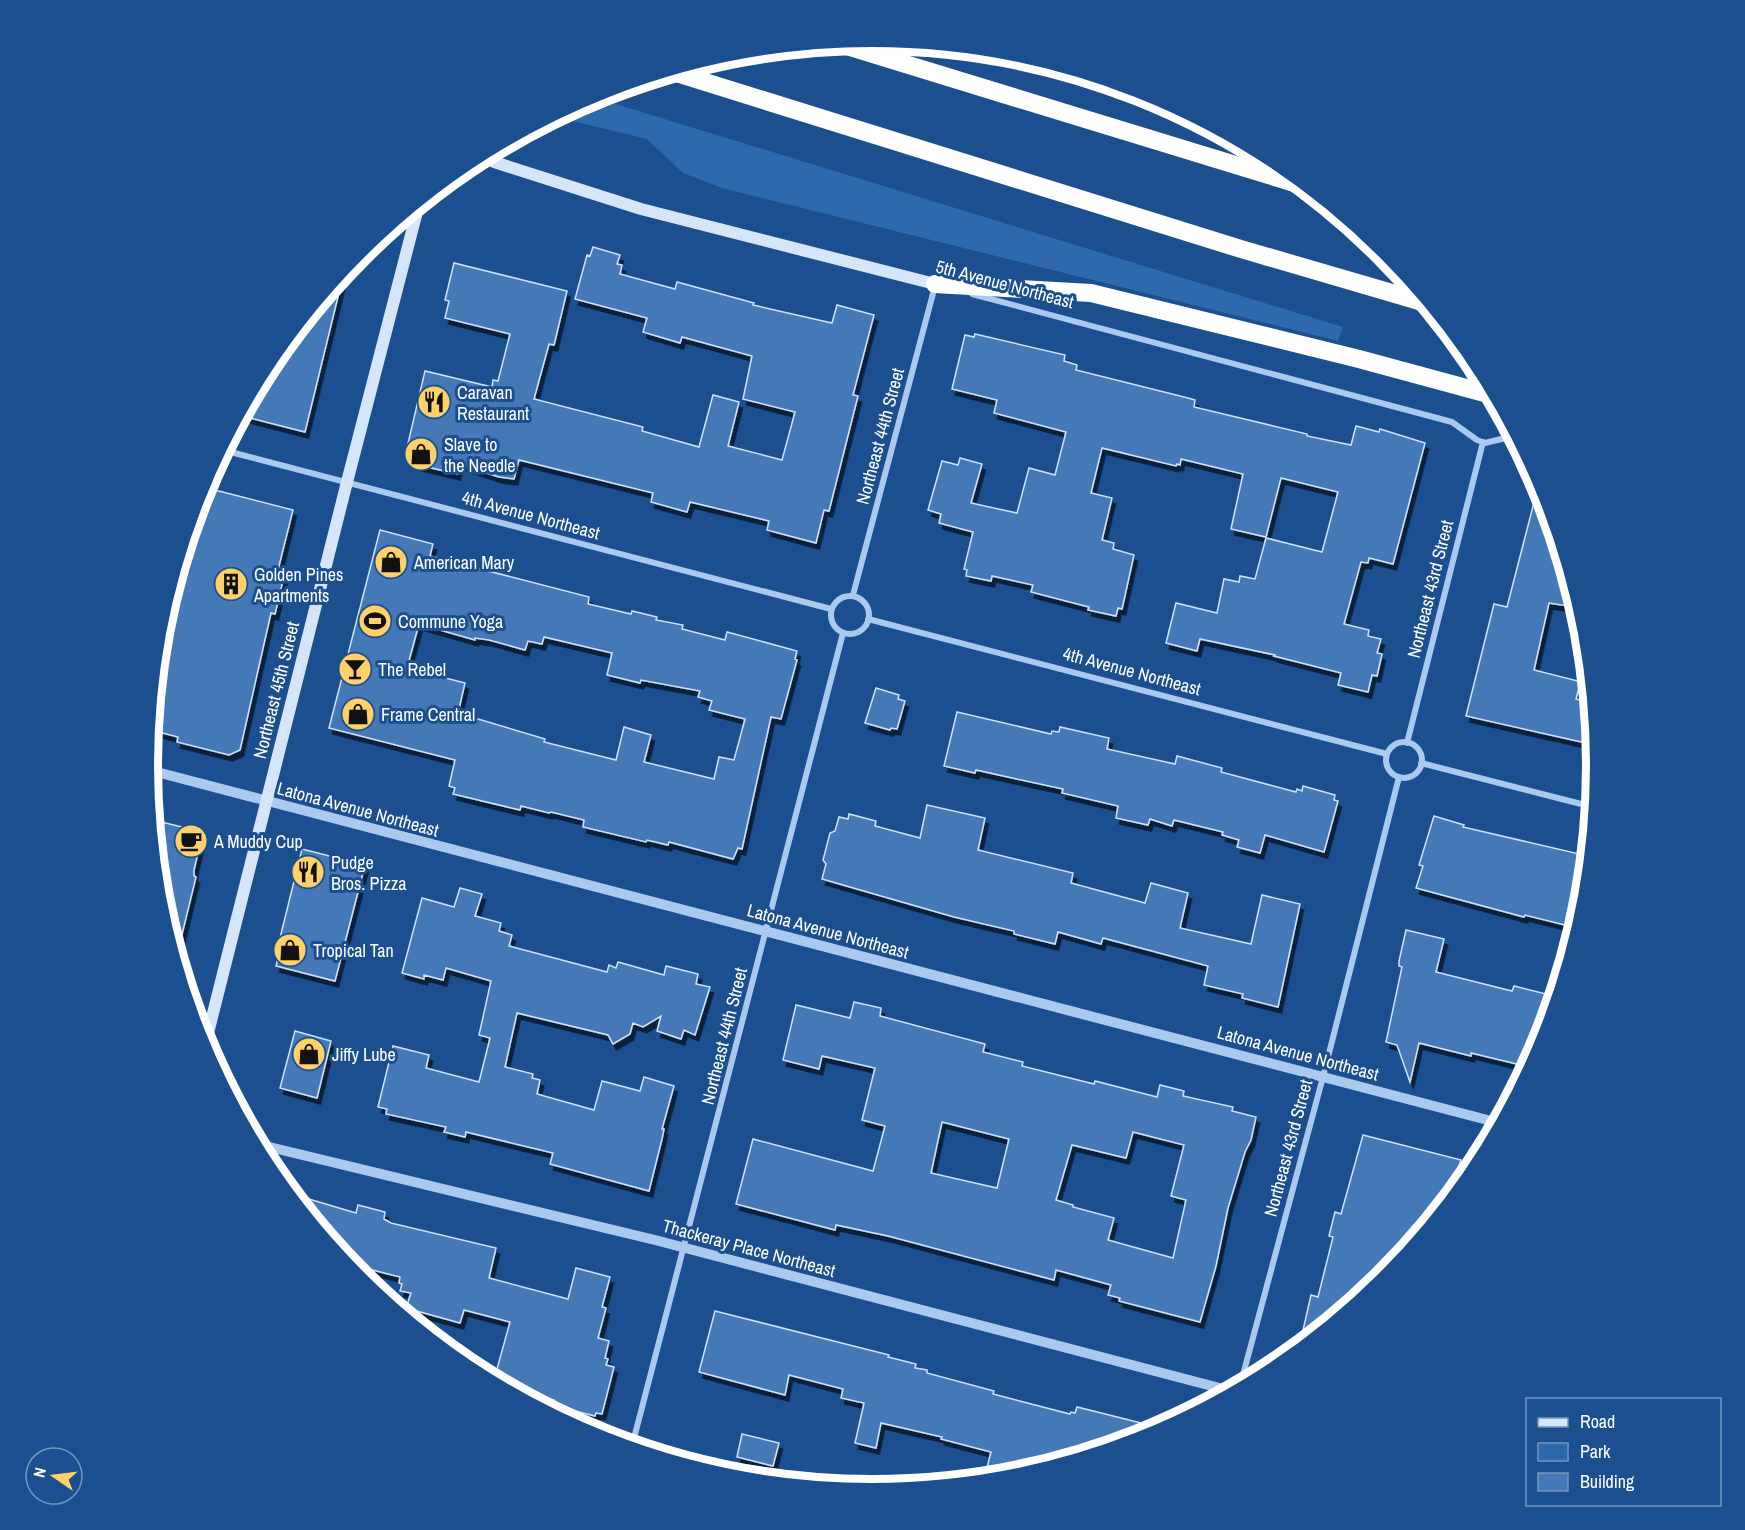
<svg xmlns="http://www.w3.org/2000/svg" width="1745" height="1530" font-family="'Archivo Narrow',sans-serif">
	<style>
		.green { fill: #2e69ad }
		.building { fill: #4478b7; stroke: #cfe3fa; stroke-width: 1.5; fill-rule: evenodd; filter: url(#shadow) }
		.lines { fill: none; stroke-linecap: round; stroke-linejoin: round }
		.minor { stroke: #a9c9ee; stroke-width: 6 }
		.tertiary { stroke: #a9c9ee; stroke-width: 10 }
		.secondary { stroke: #d6e6fa; stroke-width: 12 }
		.motorway { stroke: #fff; stroke-width: 18 }
		.labels { text-anchor: middle; dominant-baseline: central; stroke-width: 6; stroke-linejoin: round; paint-order: stroke }
		.street-label { font-size: 18px; fill: #fff; stroke: #1b4f8f }
		.poi-label { font-size: 18px; fill: #fff; stroke: #1b4f8f; text-anchor: start }
		.rim { fill: none; stroke: #fff; stroke-width: 8 }
	</style>
	<defs>
		<filter id="shadow"><feDropShadow dx="3.5" dy="6" stdDeviation="0" flood-color="#0009"/></filter>
	</defs>
	<rect width="100%" height="100%" fill="#1b4f8f"/>
	<path class="green" d="M593 97 1343 327 1338 341 722 188 683 173 647 139 556 117Z"/>
	<path class="building" d="M593 247 620 255 617 264 622 265 620 274 675 289 677 282 754 303 753 305 832 323 837 305 874 315 853 395 858 396 829 511 824 510 816 543 767 530 769 521 690 502 687 512 651 502 653 493 519 460 514 479 499 477 459 464 457 474 411 463 406 452 425 371 492 387 493 380 498 381 510 334 445 318 449 301 445 300 454 263 567 291 554 345 549 344 534 399 643 427 642 431 699 447 713 395 739 402 728 446 782 460 795 412 743 399 752 356 682 337 680 343 643 332 647 318 575 299 587 255 590 256Z
		M344 272 305 432 242 416 270 362Z
		M975 334 1065 355 1064 361 1077 365 1076 370 1188 398 1195 400 1194 407 1307 434V436L1351 445 1356 426 1379 432 1380 429 1425 443 1393 564 1369 558 1368 563 1361 562 1344 624 1369 630 1368 636 1381 639 1377 653 1382 654 1377 676 1372 675 1368 692 1338 685 1341 673 1274 656 1275 655 1200 639 1197 651 1166 643 1176 603 1217 613 1224 579 1239 582 1240 576 1255 579 1266 538 1322 552 1338 492 1281 478 1266 537 1231 529 1243 474 1181 459 1180 465 1177 464 1176 466 1102 448 1091 493 1112 498 1102 540 1114 543 1113 549 1134 555 1122 609 1118 608 1116 616 1088 610 1089 607 1031 592 1033 585 992 576 991 581 966 576 967 570 964 569 973 532 939 523 941 514 928 510 942 461 958 465 960 458 982 464 971 503 1017 513 1029 468 1055 475 1066 432 994 413 997 400 952 389 965 335 974 337Z
		M1539 483 1573 589 1568 606 1549 603 1534 670 1578 681V683L1580 684 1576 699 1591 703 1595 745 1466 716 1494 604 1507 607Z
		M203 487 293 510 277 574 284 576 275 614 271 613 240 750 229 755 177 742 178 737 151 730 158 660 168 618 172 619 190 547 185 546Z
		M380 530 433 544 430 556 589 597 588 604 631 614 632 611 657 617 656 620 683 625 682 629 725 640 727 632 797 651 795 659 797 660 781 719 771 717 742 849 738 848 733 859 669 842 668 845 647 840 646 842 583 827 584 820 551 812 549 813 521 806 520 810 453 794 455 788 449 786 455 760 329 728ZM419 624 475 640V638L489 640 525 650 528 641 542 644 544 637 612 653 607 675 640 683 641 680 700 691 698 697 712 701 709 710 745 719 734 760 719 757 714 779 644 762 651 735 624 727 616 760 544 742 545 739 458 713 465 683 407 668Z
		M876 688 899 695 898 699 905 701 897 729 891 728 890 730 865 723Z
		M957 712 1051 734 1052 731 1059 732 1060 727 1109 738 1107 749 1175 764 1177 756 1222 768 1221 772 1296 792 1297 789 1302 791 1303 786 1335 795 1334 800 1338 801 1324 852 1265 835 1260 853 1237 847 1239 840 1222 835 1223 832 1174 820 1172 826 1150 819 1148 825 1116 818 1118 806 1062 793 1063 789 976 770 975 773 944 766Z
		M927 805 985 818 978 850 1073 873 1071 883 1145 903 1151 883 1188 893 1180 928 1251 944 1262 895 1300 904 1278 1007 1242 998 1243 994 1204 985 1208 966 1103 938 1101 944 1058 932 1055 944 1014 934V931L954 917 822 879 826 864 823 860 830 833 835 831 839 817 848 819 849 814 872 820 876 821 875 826 920 838Z
		M1434 816 1464 825 1463 827 1588 856 1583 907 1577 928 1525 915 1524 917 1416 888 1423 866 1419 865Z
		M153 820 203 832 194 870V876L196 877 177 955 162 906 159 873 164 852 156 850Z
		M302 849 365 865 335 981 276 966 283 938H280Z
		M460 888 482 894 475 916 501 923 499 931 512 935 509 946 607 972 609 965 616 968 618 962 664 975 666 966 698 974 696 984 710 987 695 1035 684 1030 681 1039 657 1031 661 1016 643 1027 633 1023 630 1034 613 1044 608 1035 517 1013 505 1067 533 1074 532 1078 540 1080 537 1094 594 1110 602 1081 640 1091 644 1077 674 1086 662 1129H664L662 1139 649 1191 550 1164 553 1153 466 1132 465 1137 444 1132 446 1127 386 1114 387 1109 378 1107 393 1046 429 1055 426 1068 479 1082 490 1038 479 1035 491 981 446 968 443 980 424 975V979L402 973 422 898 454 907Z
		M1406 930 1444 939 1436 972 1512 991 1514 986 1550 995 1538 1049 1529 1067 1471 1053V1056L1419 1043 1410 1082 1397 1045 1386 1042 1402 967 1399 966V961Z
		M854 1002 881 1008 880 1016 985 1044 983 1052 1023 1062 1022 1066 1094 1084 1095 1081 1157 1097 1160 1085 1184 1091 1183 1096 1233 1107 1232 1111 1256 1117 1251 1140 1245 1152 1228 1208 1216 1266 1200 1322 1119 1301 1120 1298 1108 1295 1111 1285 1056 1270 1054 1280 888 1236 836 1225 835 1230 736 1204 753 1139 873 1171 885 1126 862 1120 875 1068 822 1056 819 1069 783 1060 796 1005 850 1018ZM942 1122 1009 1139 997 1188 931 1173ZM1133 1132 1184 1145 1171 1196 1186 1200 1173 1258 1108 1240 1114 1218 1073 1207V1205L1056 1200 1072 1145 1126 1158Z
		M295 1031 331 1041 317 1098 280 1088Z
		M1363 1135 1461 1160 1458 1168 1472 1172 1385 1278 1299 1348 1311 1295 1318 1297 1333 1237 1329 1236 1335 1212 1341 1214Z
		M292 1194 356 1213 358 1205 385 1212 384 1219 391 1223 496 1248 489 1278 568 1299 576 1268 610 1277 602 1307 606 1308 598 1338 609 1341 605 1358 608 1359 606 1365 614 1367 602 1414 596 1413 595 1416 575 1411 573 1422 552 1411 554 1400 513 1391 494 1380 510 1322 464 1310 460 1323 406 1308 411 1293 400 1291 402 1284 399 1283 400 1277 349 1264Z
		M715 1311 889 1355 888 1357 916 1364 915 1368 927 1370V1373L994 1391 993 1394 1070 1414 1071 1412 1075 1413 1077 1407 1161 1428 1149 1434 1014 1476 984 1479 991 1452 941 1439 942 1437 881 1423 876 1448 855 1443 864 1403 841 1398 843 1389 789 1375 785 1395 699 1372Z
		M742 1434 779 1443 773 1466 737 1457Z"/>
	<g class="lines">
		<path class="minor" d="M972 294 1452 422 1477 440 1485 443 1514 436
			M223 450 831 609
			M853 595 935 286
			M831 615a19 19 0 1 1 38 0a19 19 0 1 1-38 0Z
			M868 619 1387 754
			M1386 760a18 18 0 1 1 36 0a18 18 0 1 1-36 0Z
			M1407 743 1483 442
			M1421 763 1593 807
			M1240 1386 1323 1077 1399 777
			M632 1446 843 633"/>
		<path class="tertiary" d="M149 770 1499 1123
			M257 1144 655 1240 1231 1391"/>
		<path class="secondary" d="M483 156 494 162 641 209 935 284
			M205 1045 347 482 419 204"/>
		<path class="motorway" d="M840 44 1304 186
			M673 72 1241 249 1426 303
			M935 284 1091 293 1359 359 1492 395"/>
	</g>
	<defs>
		<symbol id="restaurant-disc" viewBox="-11 -11 22 22"><circle r="9.5" fill="#ffd166" stroke="#1b4f8f"/><path d="M-5-6h1v4h1v-4h1v4h1v-4h1v5L-1.5 .5V6h-2V.5L-5-1ZM5-6V6H3V1.5H1.5Q1.5-4 5-6Z" fill="#111"/></symbol>
		<symbol id="shop-disc" viewBox="-11 -11 22 22"><circle r="9.5" fill="#ffd166" stroke="#1b4f8f"/><path d="M-5-2.5h2.3a2.7 3.5 0 0 1 5.4 0H5L5.5 6h-11ZM-1.5-2.5h3a1.5 2.3 0 0 0-3 0Z" fill="#111"/></symbol>
		<symbol id="building-disc" viewBox="-11 -11 22 22"><circle r="9.5" fill="#ffd166" stroke="#1b4f8f"/><path d="M-4-6H4V6H1V3H-1V6H-4ZM-2.5-4.3h1.7v1.8h-1.7ZM.8-4.3h1.7v1.8H.8ZM-2.5-1h1.7V.8h-1.7ZM.8-1h1.7V.8H.8Z" fill="#111"/></symbol>
		<symbol id="stadium-disc" viewBox="-11 -11 22 22"><circle r="9.5" fill="#ffd166" stroke="#1b4f8f"/><path d="M0-5a6.5 5 0 1 0 0 10a6.5 5 0 1 0 0-10ZM-3.5-1.8h7v3.6h-7Z" fill="#111"/></symbol>
		<symbol id="bar-disc" viewBox="-11 -11 22 22"><circle r="9.5" fill="#ffd166" stroke="#1b4f8f"/><path d="M-6-5H6L.8 .8V4.5H3.5V6h-7V4.5H-.8V.8Z" fill="#111"/></symbol>
		<symbol id="cafe-disc" viewBox="-11 -11 22 22"><circle r="9.5" fill="#ffd166" stroke="#1b4f8f"/><path d="M-5.5-4.5H6V0H3Q3 3.5 0 3.5H-2.5Q-5.5 3.5-5.5 0ZM3-3.2v2h1.7v-2ZM-6 4.5H4V6H-6Z" fill="#111"/></symbol>
	</defs>
	<g fill-rule="evenodd">
		<use href="#restaurant-disc" x="415" y="383" width="38" height="38"/>
		<use href="#shop-disc" x="402" y="435" width="38" height="38"/>
		<use href="#shop-disc" x="372" y="543" width="38" height="38"/>
		<use href="#building-disc" x="212" y="565" width="38" height="38"/>
		<use href="#stadium-disc" x="356" y="602" width="38" height="38"/>
		<use href="#bar-disc" x="336" y="650" width="38" height="38"/>
		<use href="#shop-disc" x="339" y="695" width="38" height="38"/>
		<use href="#cafe-disc" x="172" y="822" width="38" height="38"/>
		<use href="#restaurant-disc" x="289" y="853" width="38" height="38"/>
		<use href="#shop-disc" x="271" y="931" width="38" height="38"/>
		<use href="#shop-disc" x="290" y="1035" width="38" height="38"/>
	</g>
	<g class="labels">
		<g class="street-label">
			<text transform="translate(1005 284) rotate(15)">5th Avenue Northeast</text>
			<text transform="translate(880 436) rotate(-75)">Northeast 44th Street</text>
			<text transform="translate(531 515) rotate(15)">4th Avenue Northeast</text>
			<text transform="translate(1430 589) rotate(-76)">Northeast 43rd Street</text>
			<text transform="translate(1132 671) rotate(15)">4th Avenue Northeast</text>
			<text transform="translate(276 690) rotate(-76)">Northeast 45th Street</text>
			<text transform="translate(358 809) rotate(15)">Latona Avenue Northeast</text>
			<text transform="translate(828 931) rotate(15)">Latona Avenue Northeast</text>
			<text transform="translate(724 1036) rotate(-76)">Northeast 44th Street</text>
			<text transform="translate(1298 1053) rotate(15)">Latona Avenue Northeast</text>
			<text transform="translate(1288 1148) rotate(-75)">Northeast 43rd Street</text>
			<text transform="translate(749 1248) rotate(15)">Thackeray Place Northeast</text>
		</g>
		<g class="poi-label">
			<text x="457" y="392">Caravan<tspan x="457" dy="21">Restaurant</tspan></text>
			<text x="444" y="444">Slave to<tspan x="444" dy="21">the Needle</tspan></text>
			<text x="414" y="562">American Mary</text>
			<text x="254" y="574">Golden Pines<tspan x="254" dy="21">Apartments</tspan></text>
			<text x="398" y="621">Commune Yoga</text>
			<text x="378" y="669">The Rebel</text>
			<text x="381" y="714">Frame Central</text>
			<text x="214" y="841">A Muddy Cup</text>
			<text x="331" y="862">Pudge<tspan x="331" dy="21">Bros. Pizza</tspan></text>
			<text x="313" y="950">Tropical Tan</text>
			<text x="332" y="1054">Jiffy Lube</text>
		</g>
	</g>
	<path d="M0 0H1745V1530H0ZM158 765a714 714 0 1 1 1428 0a714 714 0 1 1-1428 0Z" fill="#1b4f8f" fill-rule="evenodd"/>
	<path class="rim" d="M158 765a714 714 0 1 1 1428 0a714 714 0 1 1-1428 0Z"/>
	<rect x="1526" y="1398" width="195" height="108" fill="#1b4f8f" stroke="#7695bc" stroke-width="1.5"/>
	<rect x="1538" y="1418" width="30" height="9" fill="#d6e6fa" stroke="#7695bc" stroke-width="1.5"/>
	<text x="1580" y="1428" font-size="18" fill="#ffffff">Road</text>
	<rect x="1538" y="1443" width="30" height="18" fill="#2e69ad" stroke="#7695bc" stroke-width="1.5"/>
	<text x="1580" y="1458" font-size="18" fill="#ffffff">Park</text>
	<rect x="1538" y="1473" width="30" height="18" fill="#4478b7" stroke="#7695bc" stroke-width="1.5"/>
	<text x="1580" y="1488" font-size="18" fill="#ffffff">Building</text>
	<g transform="translate(54 1476) rotate(284)"><circle r="28" fill="#1b4f8f" stroke="#7695bc" stroke-width="1.5"/>
	<path d="M0-4.5L10 22L0 15L-10 22Z" fill="#ffd166"/>
	<text y="-9" font-size="16" font-weight="bold" text-anchor="middle" fill="#ffffff">N</text>
	</g>
</svg>
